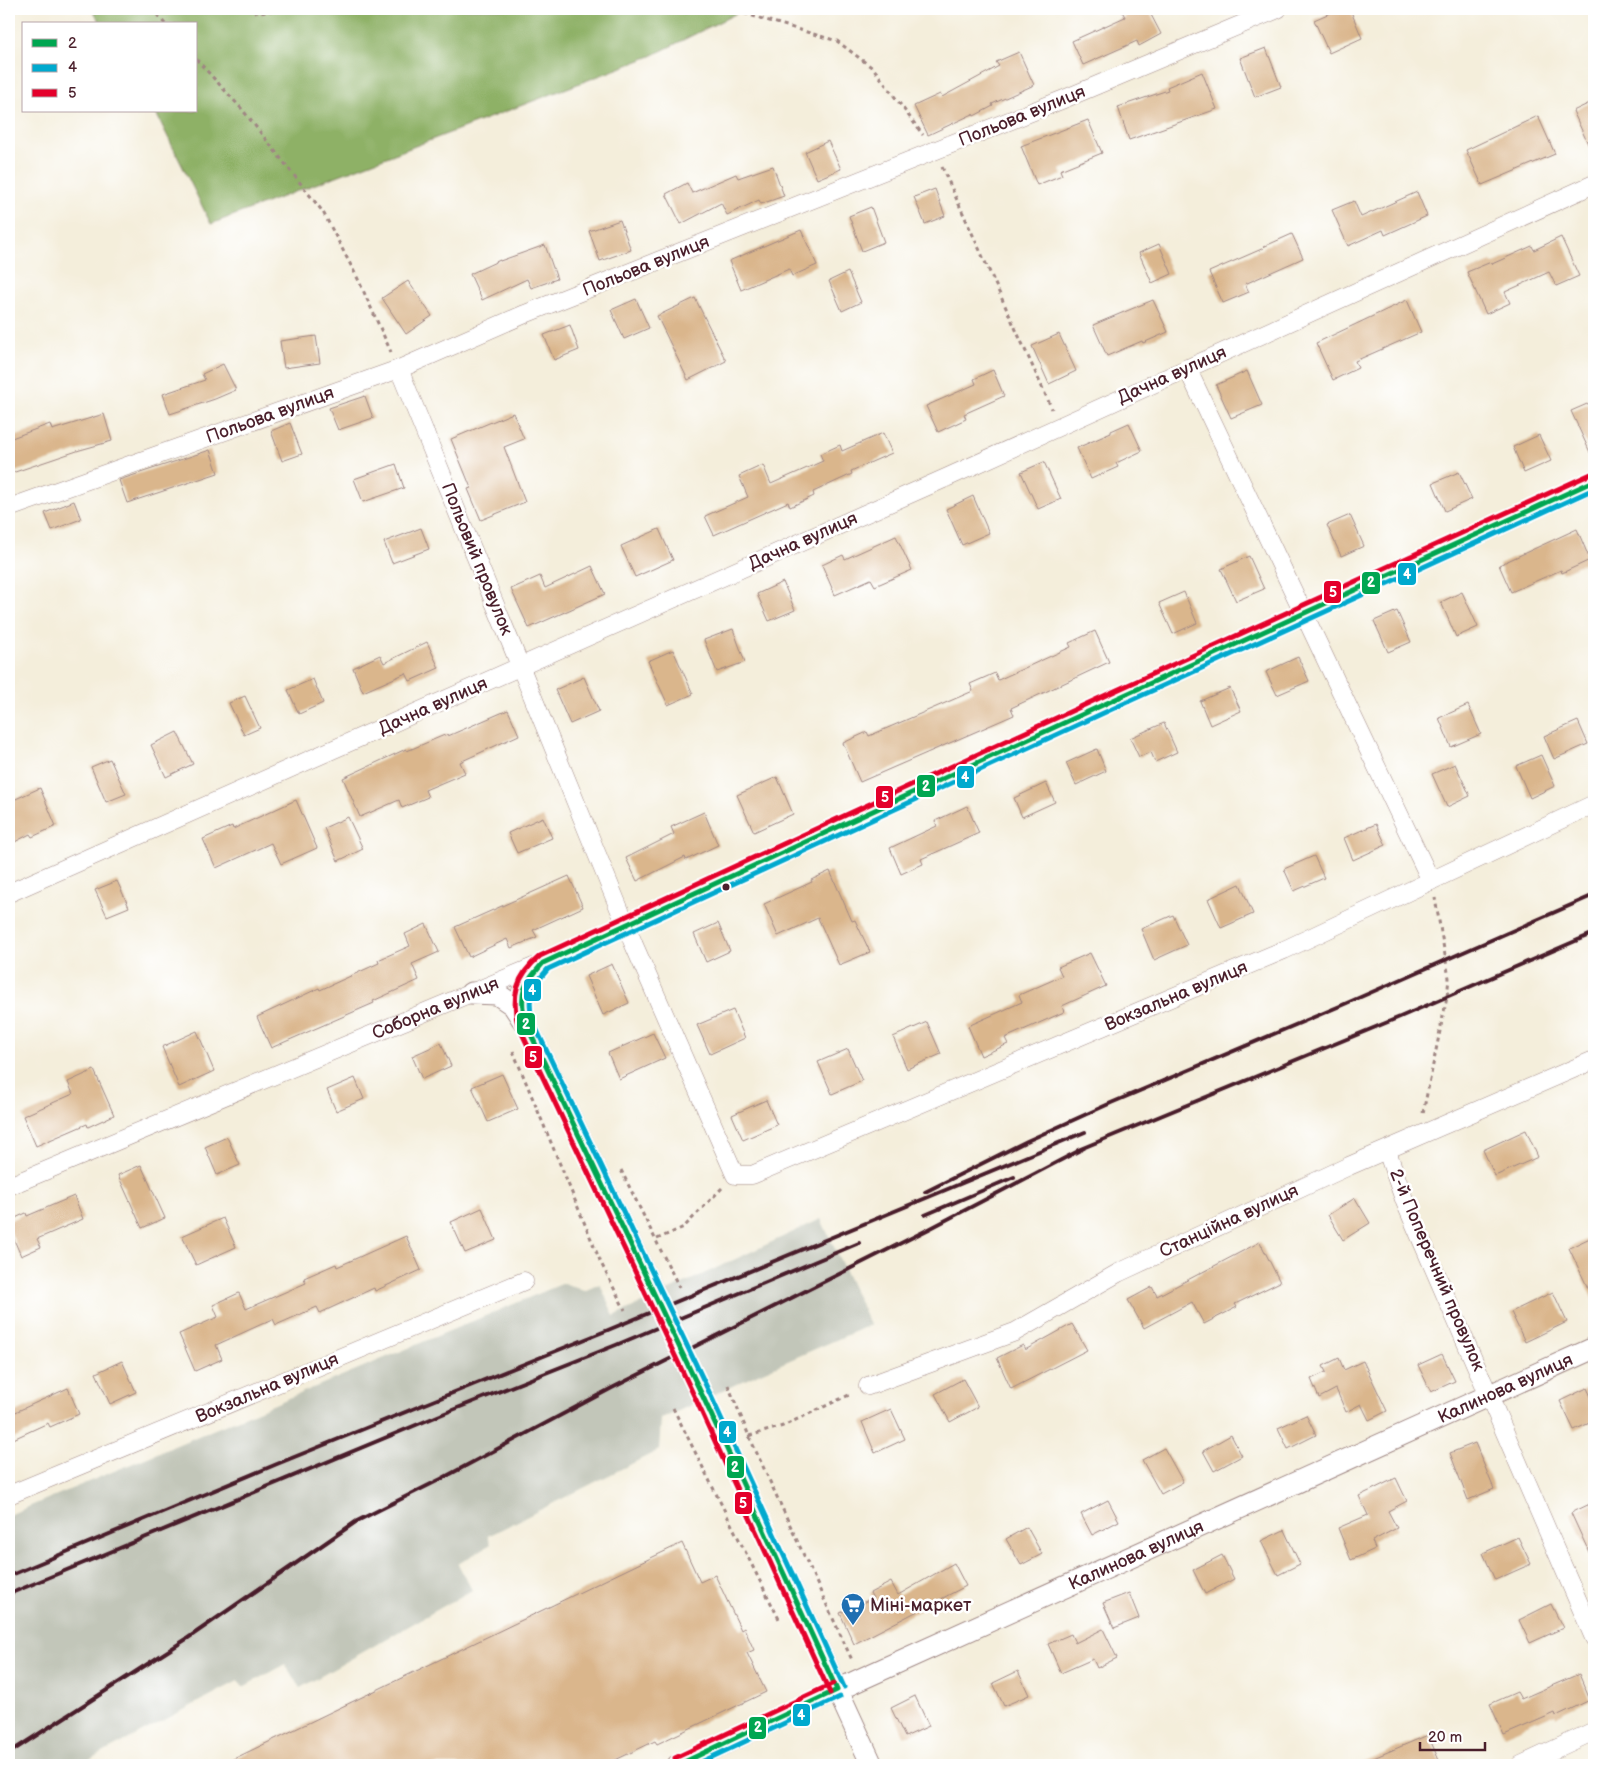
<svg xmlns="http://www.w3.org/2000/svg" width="1603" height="1774" font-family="'Balsamiq Sans',sans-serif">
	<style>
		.industrial { fill: #c2c6b9 }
		.forest { fill: #8eb166; stroke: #6c6848 }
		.building { fill: #dab68c }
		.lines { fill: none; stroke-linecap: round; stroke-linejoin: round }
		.tertiary-tunnel { stroke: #d2c5b8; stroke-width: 21; stroke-dasharray: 21 11; stroke-linecap: butt }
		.minor-casing { stroke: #9f8683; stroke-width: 19 }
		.tertiary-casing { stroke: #9f8683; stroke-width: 23 }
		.path { stroke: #9f8683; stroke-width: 3; stroke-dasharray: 4 4; stroke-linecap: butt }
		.minor { stroke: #fff; stroke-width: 18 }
		.tertiary { stroke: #fff; stroke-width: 21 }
		.rail { stroke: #4a1f2b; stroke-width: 4 }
		.bus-1-casing { stroke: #fff; stroke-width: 9 }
		.bus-2-casing { stroke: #fff; stroke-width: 9 }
		.bus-3-casing { stroke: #fff; stroke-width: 9 }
		.bus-1 { stroke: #00a651; stroke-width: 5 }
		.bus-2 { stroke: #00a9ce; stroke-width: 5 }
		.bus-3 { stroke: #e4002b; stroke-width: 5 }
		.bus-dot { fill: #4a1f2b; stroke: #fff; stroke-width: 2 }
		.labels { text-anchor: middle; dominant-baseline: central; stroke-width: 5; stroke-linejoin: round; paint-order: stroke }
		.street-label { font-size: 18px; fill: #4a1f2b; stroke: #fff }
		.poi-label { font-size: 18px; fill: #4a1f2b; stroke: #fff; text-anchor: start }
		.line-badge { stroke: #fff; stroke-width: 2 }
		.badge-label { font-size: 14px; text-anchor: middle; font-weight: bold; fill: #fff }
	</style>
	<rect width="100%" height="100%" fill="#fff"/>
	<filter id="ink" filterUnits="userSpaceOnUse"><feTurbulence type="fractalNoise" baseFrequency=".02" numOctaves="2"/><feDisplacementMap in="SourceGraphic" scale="10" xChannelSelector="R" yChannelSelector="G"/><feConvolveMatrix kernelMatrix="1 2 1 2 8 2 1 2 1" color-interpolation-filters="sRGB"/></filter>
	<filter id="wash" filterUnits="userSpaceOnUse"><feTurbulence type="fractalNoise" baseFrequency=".0096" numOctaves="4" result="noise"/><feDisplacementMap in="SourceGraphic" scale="20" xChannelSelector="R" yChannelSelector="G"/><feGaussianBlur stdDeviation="1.12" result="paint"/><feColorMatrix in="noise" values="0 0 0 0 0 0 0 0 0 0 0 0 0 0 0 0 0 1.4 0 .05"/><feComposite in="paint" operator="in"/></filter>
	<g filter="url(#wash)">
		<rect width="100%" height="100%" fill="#f4eedb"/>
		<path class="industrial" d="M821 1219 870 1325 758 1374 661 1419 659 1450 488 1536 491 1544 458 1564 472 1590 300 1688 285 1664 243 1687 238 1681 80 1765H9V1515L564 1283 584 1291 600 1284 614 1316Z"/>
		<path class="forest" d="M91 9H745L651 56 211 224 155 111H196V24H102Z"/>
		<g id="blocks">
			<path class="building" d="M1121 9H1148L1161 34 1139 46 1137 41 1083 65 1072 41 1125 17Z
				M1339 9H1350L1362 38 1329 53 1314 20Z
				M1266 48 1281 87 1255 97 1240 58Z
				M1019 52 1034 85 992 104 993 106 974 116 973 114 928 135 914 106 940 94 942 97 999 66 996 62Z
				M1202 72 1217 109 1129 140 1118 107 1168 90 1167 87Z
				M1594 101V157L1573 111Z
				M1538 116 1555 154 1482 185 1466 150Z
				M1088 120 1102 153 1060 170 1062 175 1037 185 1021 146Z
				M828 141 841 169 817 179 805 152Z
				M773 166 784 196 761 204 759 200 727 215 721 203 681 224 666 194 687 183 692 193 736 174 738 178Z
				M935 189 945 216 925 224 914 197Z
				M1417 192 1427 216 1385 235 1383 230 1348 246 1332 210 1354 201 1361 217Z
				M871 207 884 242 862 251 849 216Z
				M620 220 631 250 600 261 589 231Z
				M801 230 817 265 792 276 789 269 741 290 729 261Z
				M1292 234 1303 258 1245 284 1249 292 1223 303 1209 272 1264 248 1263 247Z
				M1561 237 1579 276 1556 286 1549 272 1505 292 1510 303 1486 314 1467 272 1491 262 1492 264 1532 246 1534 250Z
				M1159 244 1172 274 1152 283 1139 253Z
				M545 245 557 279 531 288 527 279 482 300 470 274 500 260V261Z
				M848 272 861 302 842 311 829 281Z
				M408 281 432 316 406 334 382 298Z
				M695 298 726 361 688 380 657 316Z
				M636 299 649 328 624 339 611 310Z
				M1153 300 1168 332 1143 343 1142 341 1107 356 1093 325Z
				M1407 300 1421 332 1355 361 1358 368 1333 380 1316 343Z
				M570 325 579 350 554 360 544 335Z
				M1059 334 1076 371 1049 384 1032 346Z
				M316 336 320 363 284 368 280 341Z
				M223 364 236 390 215 399 170 414 163 394 205 380 202 374Z
				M993 370 1004 396 964 414 966 419 938 432 926 406 976 384 974 379Z
				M1247 371 1262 405 1231 418 1216 385Z
				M365 396 373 418 338 430 329 408Z
				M1594 401V461L1571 411Z
				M513 413 524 439 504 447 525 502 481 520 468 489 471 488 451 439Z
				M104 414 112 441 80 450 9 474V439L50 424 52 430Z
				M290 423 302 454 282 461 271 431Z
				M1129 423 1142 451 1116 463 1118 467 1091 479 1077 448 1111 433V431Z
				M883 433 892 453 851 471 852 474 813 492 814 496 790 507 788 502 714 535 705 516 748 497 739 476 763 465 771 484 823 461 820 454 840 445 842 451Z
				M1539 435 1551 461 1524 473 1513 447Z
				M210 450 218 473 127 503 119 480Z
				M1044 462 1061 499 1038 509 1021 472Z
				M396 464 404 488 363 502 354 479Z
				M1459 472 1472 499 1445 511 1433 483Z
				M973 496 989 533 962 545 946 509Z
				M74 501 81 519 52 530 45 513Z
				M1350 515 1364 546 1341 556 1327 525Z
				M421 528 429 549 392 563 384 542Z
				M659 529 673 560 635 577 621 546Z
				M1577 529 1590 560 1562 573 1561 570 1511 592 1499 565Z
				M896 536 912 570 875 586 871 579 835 595 822 565 843 555 845 559Z
				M1249 556 1264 589 1236 601 1221 569Z
				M592 566 605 594 529 628 511 589 540 576 545 588Z
				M783 582 795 610 769 621 757 594Z
				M1184 592 1197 623 1173 634 1159 603Z
				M1462 592 1478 627 1456 637 1441 602Z
				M1397 611 1411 642 1388 652 1374 621Z
				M733 629 745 662 717 672 704 640Z
				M1095 631 1109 662 1011 708 1014 715 860 782 843 743 867 732 869 736 973 691 970 684 995 673 998 680 1071 647 1069 643Z
				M427 642 439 668 410 681 406 673 363 692 353 668 380 655 384 663Z
				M673 650 693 694 668 705 648 661Z
				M1298 657 1309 681 1277 695 1266 672Z
				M584 677 599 711 570 724 555 690Z
				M313 679 323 703 299 714 288 690Z
				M1230 688 1241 711 1210 725 1200 701Z
				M245 696 260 728 244 735 229 703Z
				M1468 705 1481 734 1451 747 1439 718Z
				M508 710 519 735 460 762 465 773 425 790 428 797 402 808 399 800 360 817 343 778 406 749 407 751 447 734 448 736Z
				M1578 721 1588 744 1554 759 1544 736Z
				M1164 723 1177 752 1155 762 1151 752 1139 757 1130 738Z
				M177 732 193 764 166 777 151 745Z
				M1097 749 1106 771 1076 785 1066 763Z
				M1541 755 1555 786 1530 798 1516 766Z
				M110 759 126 794 106 802 91 767Z
				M1455 764 1470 796 1447 807 1432 774Z
				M777 777 793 814 754 832 737 795Z
				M1046 783 1055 802 1022 817 1014 798Z
				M40 788 56 826 32 837 30 834 9 845V802Z
				M296 800 317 848 281 864 271 843 216 868 203 839 232 826 233 829Z
				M967 806 979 833 921 859 923 864 901 874 890 848 937 826 935 821Z
				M704 812 718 845 686 860 685 857 637 881 626 858 674 834 671 827Z
				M348 817 363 849 338 861 324 828Z
				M543 817 552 838 517 853 508 833Z
				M1376 824 1386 845 1353 860 1344 838Z
				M1314 856 1324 878 1294 891 1284 869Z
				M830 871 852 921 855 920 870 952 839 965 818 918 778 936 764 904 812 882 811 880Z
				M569 876 583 907 533 930 537 937 511 948 507 939 469 957 455 927Z
				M117 881 129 907 107 916 95 890Z
				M1240 884 1253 914 1221 928 1208 899Z
				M1173 915 1187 945 1154 960 1141 929Z
				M718 923 730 951 706 962 694 934Z
				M426 924 439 952 412 964 419 980 373 1001 374 1003 271 1048 257 1017 319 988 320 990 379 963 378 960 410 946 405 934Z
				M1090 953 1106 986 1062 1006 1064 1012 1005 1038 1008 1044 981 1056 968 1026 1022 1002 1019 995 1062 976 1058 967Z
				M612 964 629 1003 603 1015 586 976Z
				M733 1010 745 1038 710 1054 697 1025Z
				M927 1022 941 1054 907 1069 893 1037Z
				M197 1031 214 1071 179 1087 162 1047Z
				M653 1033 665 1058 619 1079 608 1053Z
				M441 1043 451 1066 422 1079 412 1056Z
				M848 1049 862 1081 832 1094 818 1062Z
				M94 1070 114 1115 88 1127 87 1124 36 1146 23 1116 73 1094 68 1082Z
				M502 1074 518 1109 488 1122 472 1087Z
				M355 1078 364 1099 336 1111 327 1090Z
				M766 1100 777 1125 743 1140 732 1115Z
				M1526 1130 1538 1157 1495 1176 1483 1150Z
				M227 1137 240 1165 217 1175 205 1147Z
				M141 1165 165 1218 142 1228 118 1175Z
				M74 1196 83 1219 37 1239 41 1247 21 1256 9 1228V1221L26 1213 27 1216Z
				M1355 1198 1370 1223 1343 1240 1328 1215Z
				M482 1208 496 1240 465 1253 451 1222Z
				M223 1218 236 1247 196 1265 182 1236Z
				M406 1236 421 1270 375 1291 374 1288 320 1313 317 1307 276 1325 273 1319 216 1345 222 1359 195 1371 179 1334 218 1317 213 1305 239 1293 246 1309 306 1283 304 1278 336 1264 337 1267Z
				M1594 1236V1301L1569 1248Z
				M1260 1242 1280 1282 1235 1304 1237 1307 1204 1324 1192 1302 1144 1328 1128 1300 1152 1287 1157 1296Z
				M1553 1292 1567 1322 1525 1342 1511 1312Z
				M1072 1324 1087 1350 1011 1389 997 1358 1023 1345 1025 1350Z
				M1442 1354 1455 1381 1431 1392 1418 1365Z
				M1339 1358 1344 1370 1363 1361 1387 1411 1369 1420 1361 1404 1346 1412 1336 1389 1319 1398 1311 1379 1326 1372 1323 1366Z
				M122 1361 136 1392 110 1404 96 1373Z
				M963 1379 978 1407 950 1422 935 1394Z
				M68 1388 79 1414 50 1427 48 1423 9 1441V1415Z
				M1587 1388 1594 1403V1421L1574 1430 1560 1401Z
				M891 1409 905 1439 875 1453 862 1422Z
				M1306 1415 1316 1435 1288 1449 1278 1428Z
				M1231 1435 1242 1456 1214 1471 1203 1451Z
				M1475 1443 1494 1489 1468 1500 1450 1453Z
				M1164 1448 1183 1482 1161 1494 1142 1460Z
				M1396 1478 1407 1501 1388 1511 1397 1528 1372 1541 1375 1549 1351 1560 1338 1528 1368 1515 1359 1496Z
				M1108 1500 1119 1521 1092 1535 1081 1514Z
				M1594 1502V1563L1571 1513Z
				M1027 1527 1042 1554 1021 1565 1006 1539Z
				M1284 1530 1300 1564 1278 1575 1261 1541Z
				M1518 1537 1531 1564 1495 1580 1483 1553Z
				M682 1543 700 1582 715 1575 741 1630 744 1628 754 1650 747 1653 766 1692 657 1744 655 1741 605 1765H221Z
				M1222 1555 1234 1579 1205 1594 1193 1570Z
				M954 1563 966 1586 854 1644 840 1613 873 1598 870 1593 891 1582 898 1595Z
				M1129 1593 1139 1618 1114 1628 1103 1603Z
				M1551 1604 1563 1628 1530 1643 1519 1620Z
				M1103 1629 1117 1658 1097 1668 1093 1659 1061 1673 1048 1644 1071 1634 1075 1643Z
				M1018 1671 1029 1695 1004 1706 993 1683Z
				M1579 1674 1590 1700 1556 1716 1555 1713 1504 1735 1490 1704 1517 1692 1521 1699Z
				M915 1696 929 1726 905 1737 891 1708Z
				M1428 1735 1441 1765H1357Z"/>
		</g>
	</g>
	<g filter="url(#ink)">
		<use href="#blocks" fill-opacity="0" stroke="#9f8683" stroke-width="1"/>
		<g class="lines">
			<path class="tertiary-tunnel" d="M654 1293 704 1399"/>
			<defs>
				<g id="minor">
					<path d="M1187 368 1431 881"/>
					<path d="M399 369 634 945 735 1175H752L1284 950 1594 804"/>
					<path d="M9 508 399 369 525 314 1064 99 1278 9"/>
					<path d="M9 893 948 477 1594 184"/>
					<path d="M1387 1151 1405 1202 1594 1638"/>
					<path id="s1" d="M9 1186 543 963"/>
					<path d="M868 1386 1015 1332 1118 1273 1349 1166 1594 1060"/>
					<path d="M9 1495 524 1281"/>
					<path d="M1521 1765 1594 1731"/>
				</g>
				<g id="tertiary">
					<path d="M471 993 497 994 513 1005 524 1022"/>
					<path d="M654 1293 525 1022C518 989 522 987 543 963L1120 697 1594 481"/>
					<path d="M704 1399 872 1765"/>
					<path id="s2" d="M678 1765 861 1679 1594 1348"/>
				</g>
			</defs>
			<use href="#minor" class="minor-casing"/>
			<use href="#tertiary" class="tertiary-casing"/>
			<path class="path" d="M152 9 165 24
				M246 9 260 13 281 9
				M729 9 837 41 874 69 923 135
				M196 59 241 108 323 212 358 279 391 352
				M942 167 1052 409
				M513 1051 601 1263 625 1310
				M1423 1113 1447 997 1449 978 1435 898
				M621 1170 679 1287
				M657 1239 684 1227 722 1188
				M728 1385 749 1436 852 1660
				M673 1408 779 1619
				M749 1436 783 1426 851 1394"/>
			<use href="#minor" class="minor"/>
			<use href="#tertiary" class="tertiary"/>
			<path class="rail" d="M1078 1150 1400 1017 1594 933
				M925 1192 1027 1141 1111 1103 1340 1006 1594 895
				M925 1215 1014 1177
				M9 1576 277 1464 608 1330 1085 1132
				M9 1594 445 1413 616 1345 859 1243
				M9 1753 188 1638 357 1521 441 1479 612 1388 929 1229 1084 1148"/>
			<defs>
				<path id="bus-1" d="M837 1690 704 1399 525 1022C519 991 523 986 543 963L1120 697 1594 481
					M678 1765 837 1690"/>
				<path id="bus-2" d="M844 1687 711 1396 532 1020C527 994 531 988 548 969L1123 704 1594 489
					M695 1765 840 1697"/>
				<path id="bus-3" d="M830 1693 697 1402 518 1025C511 996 516 976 540 956L1117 690 1591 474
					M675 1758 834 1683"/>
			</defs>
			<use href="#bus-1" class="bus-1-casing"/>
			<use href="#bus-2" class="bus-2-casing"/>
			<use href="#bus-3" class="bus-3-casing"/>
			<use href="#bus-1" class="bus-1"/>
			<use href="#bus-2" class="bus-2"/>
			<use href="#bus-3" class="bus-3"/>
		</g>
	</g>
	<defs>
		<symbol id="supermarket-pin" viewBox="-11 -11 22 30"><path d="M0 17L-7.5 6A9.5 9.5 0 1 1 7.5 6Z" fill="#1f6fb2" stroke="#fff"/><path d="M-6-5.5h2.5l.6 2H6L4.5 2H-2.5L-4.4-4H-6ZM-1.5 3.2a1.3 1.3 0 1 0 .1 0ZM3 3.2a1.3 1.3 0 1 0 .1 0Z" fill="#fff"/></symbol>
	</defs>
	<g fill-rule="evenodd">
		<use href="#supermarket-pin" x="839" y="1591" width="28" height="38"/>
	</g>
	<circle class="bus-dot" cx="726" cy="887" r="4.5"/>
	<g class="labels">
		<g class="street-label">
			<text transform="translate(1022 116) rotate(-22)">Польова вулиця</text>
			<text transform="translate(646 266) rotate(-22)">Польова вулиця</text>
			<text transform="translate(1172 375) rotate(-24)">Дачна вулиця</text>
			<text transform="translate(270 415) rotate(-20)">Польова вулиця</text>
			<text transform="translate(803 541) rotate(-24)">Дачна вулиця</text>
			<text transform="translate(477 559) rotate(68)">Польовий провулок</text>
			<text transform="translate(433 706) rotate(-24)">Дачна вулиця</text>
			<text transform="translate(1176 996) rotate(-23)">Вокзальна вулиця</text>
			<text stroke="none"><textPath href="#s1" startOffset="462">Соборна вулиця</textPath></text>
			<text transform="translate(1229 1221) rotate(-25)">Станційна вулиця</text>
			<text transform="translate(1437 1270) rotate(67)">2-й Поперечний провулок</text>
			<text transform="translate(267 1388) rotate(-23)">Вокзальна вулиця</text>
			<text stroke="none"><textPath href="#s2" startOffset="909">Калинова вулиця</textPath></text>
			<text stroke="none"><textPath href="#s2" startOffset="504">Калинова вулиця</textPath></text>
		</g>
		<g class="poi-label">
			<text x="870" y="1605">Міні-маркет</text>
		</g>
	</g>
	<g class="line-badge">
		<rect x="1397" y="562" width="20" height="24" rx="5" fill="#00a9ce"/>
		<rect x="1361" y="571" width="20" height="24" rx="5" fill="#00a651"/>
		<rect x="1323" y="580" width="19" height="24" rx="5" fill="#e4002b"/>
		<rect x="956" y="765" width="19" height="24" rx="5" fill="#00a9ce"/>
		<rect x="916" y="774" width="20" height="24" rx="5" fill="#00a651"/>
		<rect x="875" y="785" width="19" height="24" rx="5" fill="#e4002b"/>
		<rect x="523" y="978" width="19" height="24" rx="5" fill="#00a9ce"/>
		<rect x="516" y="1012" width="20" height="24" rx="5" fill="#00a651"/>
		<rect x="524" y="1045" width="19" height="24" rx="5" fill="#e4002b"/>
		<rect x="718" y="1420" width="19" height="24" rx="5" fill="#00a9ce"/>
		<rect x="726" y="1455" width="19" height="24" rx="5" fill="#00a651"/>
		<rect x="734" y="1491" width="19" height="24" rx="5" fill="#e4002b"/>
		<rect x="792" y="1703" width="19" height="24" rx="5" fill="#00a9ce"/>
		<rect x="748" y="1716" width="19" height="24" rx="5" fill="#00a651"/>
	</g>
	<g class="badge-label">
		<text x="1407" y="579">4</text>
		<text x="1371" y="587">2</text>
		<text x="1333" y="597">5</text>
		<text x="965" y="782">4</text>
		<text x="926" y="791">2</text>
		<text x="885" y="802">5</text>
		<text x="532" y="995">4</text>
		<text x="526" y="1029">2</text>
		<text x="533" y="1062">5</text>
		<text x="727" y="1437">4</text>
		<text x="735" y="1472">2</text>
		<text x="743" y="1508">5</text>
		<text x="801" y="1720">4</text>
		<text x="758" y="1732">2</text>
	</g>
	<rect width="1603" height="1774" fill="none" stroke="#fff" stroke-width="30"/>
	<rect x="22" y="22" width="175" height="90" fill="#ffffff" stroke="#b7a5aa"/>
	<rect x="32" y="39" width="25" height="8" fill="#00a651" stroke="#b7a5aa"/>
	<text x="68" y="48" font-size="15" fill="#4a1f2b">2</text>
	<rect x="32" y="64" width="25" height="8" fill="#00a9ce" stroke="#b7a5aa"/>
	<text x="68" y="72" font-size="15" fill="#4a1f2b">4</text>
	<rect x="32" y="89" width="25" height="8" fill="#e4002b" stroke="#b7a5aa"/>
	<text x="68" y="98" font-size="15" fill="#4a1f2b">5</text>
	<path d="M1420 1742v8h65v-8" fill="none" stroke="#4a1f2b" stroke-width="2.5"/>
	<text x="1428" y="1742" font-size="15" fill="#4a1f2b" stroke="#ffffff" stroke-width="4" paint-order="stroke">20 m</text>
</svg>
